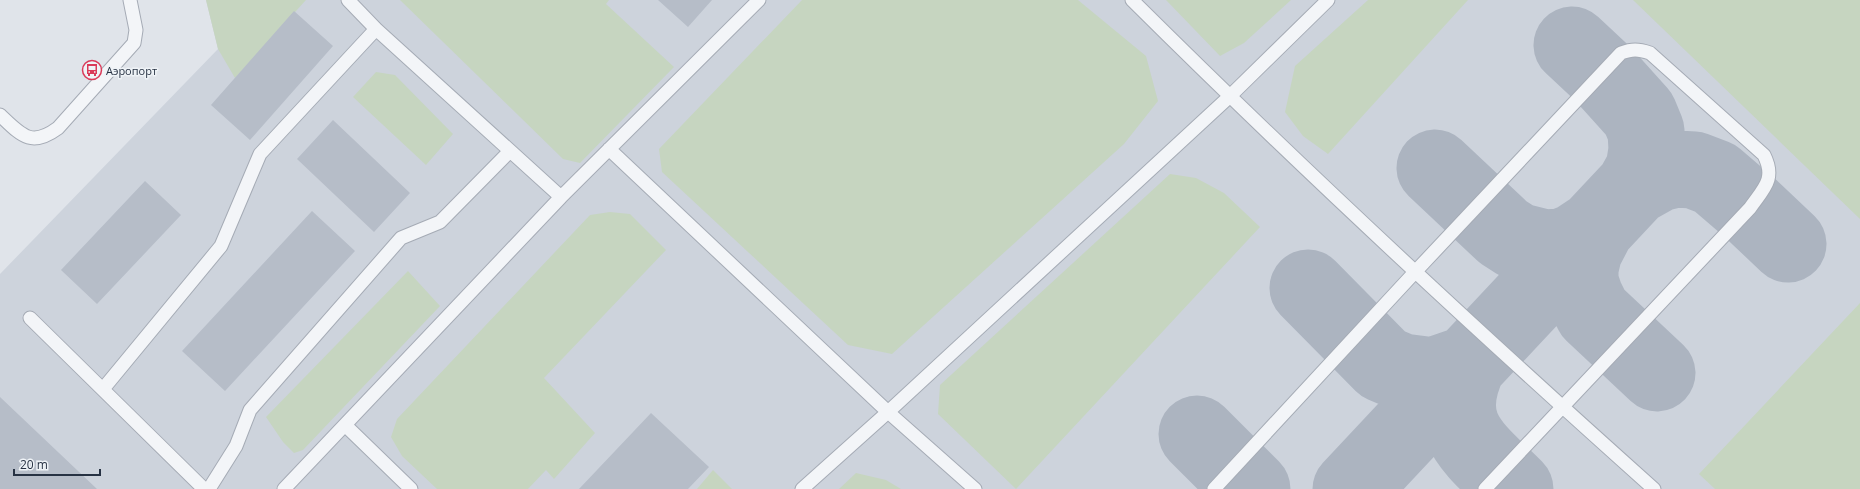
<svg xmlns="http://www.w3.org/2000/svg" width="1860" height="489" font-family="'Open Sans',sans-serif">
	<style>
		.built { fill: #cdd3dc }
		.green { fill: #c6d5c0 }
		.lines { fill: none; stroke-linecap: round; stroke-linejoin: round }
		.taxiway { stroke: #acb4c0; stroke-width: 77 }
		.building { fill: #b6bdc8 }
		.lane-casing { stroke: #a5abb5; stroke-width: 15 }
		.lane { stroke: #f3f5f8; stroke-width: 13 }
		.labels { text-anchor: middle; dominant-baseline: central; stroke-width: 3; stroke-linejoin: round; paint-order: stroke }
		.poi-label { font-size: 11px; fill: #273243; stroke: #eff3f7; text-anchor: start }
	</style>
	<rect width="100%" height="100%" fill="#e0e4ea"/>
	<path class="built" d="M206 0H1860V489H0V274L218 49Z"/>
	<path class="green" d="M206 0H306L235 78 218 49Z
		M400 0H609L606 4 674 67 580 163 563 159Z
		M802 0H1078L1146 56 1158 101 1124 144 892 354 848 345 662 172 659 149Z
		M1166 0H1291L1244 43 1220 56Z
		M1368 0H1468L1328 154 1303 136 1285 112 1295 66Z
		M1633 0H1860V219Z
		M376 72 395 75 453 134 426 165 353 97Z
		M1170 174 1196 178 1224 193 1260 227 1016 489 938 414 940 385Z
		M610 212 630 214 666 250 544 378 595 433 554 479 546 470 528 489H437L402 456 391 437 397 419 590 215Z
		M408 271 440 306 303 450 294 453 283 442 266 417Z
		M1860 303V489H1715L1699 474Z
		M713 470 732 489H697Z
		M856 473 886 480 901 489H839Z"/>
	<g class="lines">
		<path class="taxiway" d="M1572 45 1603 74 1639 114 1646 131 1647 150 1644 169 1634 187 1659 173 1676 169 1694 170 1715 178 1750 208 1788 244
			M1435 168 1503 232 1517 241 1545 248 1562 247 1575 242 1596 228 1584 251 1580 268V282L1585 297 1593 313 1657 373
			M1308 288 1383 364 1402 372 1433 376 1468 364C1439 427 1474 448 1515 489
			M1197 434 1252 489
			M1351 489 1634 187"/>
	</g>
	<path class="building" d="M658 0H712L688 27Z
		M294 11 333 46 250 140 211 105Z
		M333 120 410 193 374 232 297 159Z
		M145 181 181 215 97 304 61 270Z
		M312 211 355 251 225 391 182 351Z
		M0 397 97 489H0Z
		M651 413 709 467 688 489H579Z"/>
	<g class="lines">
		<defs>
			<path id="lane" d="M348 0 376 29
				M1132 0C1301 168 1476 330 1654 489
				M0 115C21 135 31 148 58 128L134 43 136 30 130 0
				M609 149 888 412 802 489
				M30 318 204 489
				M103 389 221 246 260 154 376 29 561 197
				M345 425 411 489
				M209 489 236 446 250 410 401 238 440 222 510 151
				M284 489 561 197 759 0
				M975 489 888 412 1229 97 1328 0
				M1214 489 1415 272 1621 53C1632 49 1638 49 1650 53L1764 155C1776 179 1764 188 1750 208L1485 489"/>
		</defs>
		<use href="#lane" class="lane-casing"/>
		<use href="#lane" class="lane"/>
	</g>
	<defs>
		<symbol id="bus-ring" viewBox="-11 -11 22 22"><circle r="9.5" fill="#eff3f7" stroke="#da3a59" stroke-width="1.5"/><path d="M-5-6H5V4H4V6H2V4H-2V6H-4V4H-5ZM-3.5-4V0h7V-4ZM-3.5 1.2v1.5H-2V1.2ZM2 1.2v1.5H3.5V1.2Z" fill="#da3a59"/></symbol>
	</defs>
	<g fill-rule="evenodd">
		<use href="#bus-ring" x="81" y="59" width="22" height="22"/>
	</g>
	<g class="labels">
		<g class="poi-label">
			<text x="106" y="70">Аэропорт</text>
		</g>
	</g>
	<path d="M14 469v6h86v-6" fill="none" stroke="#273243" stroke-width="2"/>
	<text x="20" y="469" font-size="12" fill="#273243" stroke="#eff3f7" stroke-width="3" paint-order="stroke">20 m</text>
</svg>
